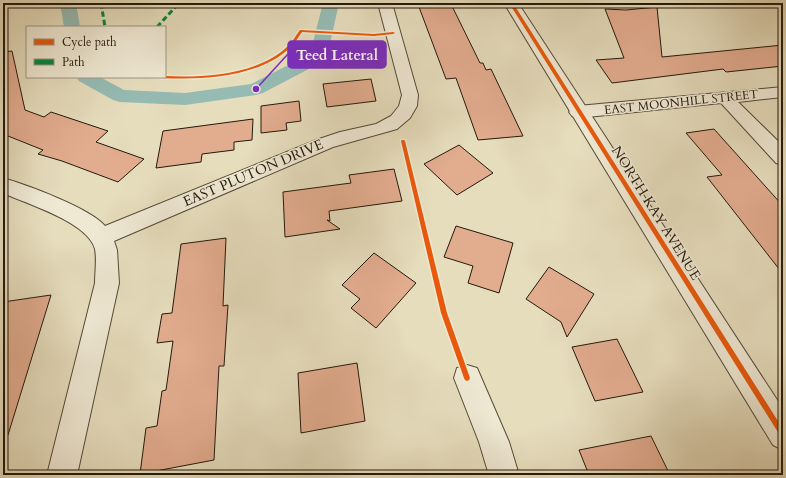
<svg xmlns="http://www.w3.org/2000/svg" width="786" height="478" font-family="Cardo,serif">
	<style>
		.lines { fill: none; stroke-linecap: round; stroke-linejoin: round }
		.canal { fill: #96bbb3; fill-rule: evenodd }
		.building { fill: #e2ac8f; stroke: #24190b }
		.minor-casing { stroke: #544a38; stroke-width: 2 }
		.tertiary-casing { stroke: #544a38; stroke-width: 2 }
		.minor { fill: #efe9d4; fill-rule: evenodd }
		.tertiary { fill: #efe9d4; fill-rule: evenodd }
		.quiet { stroke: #00873e; stroke-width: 3; stroke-dasharray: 5.5 3; stroke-linecap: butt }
		.cycleway-casing { stroke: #efe9d4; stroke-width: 3 }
		.cycleway { fill: #e8590c; fill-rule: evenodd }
		.labels { text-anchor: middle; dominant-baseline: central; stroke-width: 3; stroke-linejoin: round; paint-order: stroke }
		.far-street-label { font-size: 12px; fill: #24190b; stroke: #efe9d4 }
		.street-label { font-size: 14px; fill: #24190b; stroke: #efe9d4 }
		.leader { fill: none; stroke: #7b2cbf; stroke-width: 1.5 }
		.callout-dot { fill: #7b2cbf; stroke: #efe9d4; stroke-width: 1.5 }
		.callout { fill: #7b2cbf; stroke: #7b2cbf; stroke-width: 1.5 }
		.callout-label { font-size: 15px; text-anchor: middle; font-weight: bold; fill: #fff }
	</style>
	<rect width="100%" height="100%" fill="#e6ddbd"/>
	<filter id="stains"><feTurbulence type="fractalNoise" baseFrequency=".005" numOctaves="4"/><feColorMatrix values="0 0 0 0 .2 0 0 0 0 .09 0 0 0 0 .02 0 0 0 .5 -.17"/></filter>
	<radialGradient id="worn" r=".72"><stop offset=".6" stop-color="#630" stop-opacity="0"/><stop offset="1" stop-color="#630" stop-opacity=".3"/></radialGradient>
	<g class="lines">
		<path class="canal" d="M60 3H76L80 27H64Z
			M323 3H339L327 57 324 61 263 93 256 95 185 105 120 102 113 100 79 81 76 77H100L124 90 185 93 251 84 310 54Z"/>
	</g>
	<path class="building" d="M451 4 480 63H483L486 70 491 69 523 136 478 140 456 78 446 79 419 7Z
		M657 7 662 57 783 45V66L726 72 723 69 612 83 596 60 624 58 605 9 626 10Z
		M12 51 25 110 44 117 51 112 108 131 96 142 144 159 118 182 62 161 38 154 43 150 3 134V52Z
		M371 79 376 101 327 107 323 84Z
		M299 101 301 121 286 123 287 130 261 133V106Z
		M253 119 252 140 234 142V150L202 154 201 162 156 168 163 131Z
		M714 129 783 206V274L707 177 722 175 686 133Z
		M459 145 493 173 457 195 424 164Z
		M394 169 402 201 329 211 330 221 327 220 340 229 285 237 283 192 351 183 349 175Z
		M456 226 513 243 499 293 468 283 473 266 444 257Z
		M226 238 223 306 228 305 224 366H219L214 460 140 474 146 428 157 426 162 391 166 390 173 341 157 343 162 314 172 313 181 244Z
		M374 253 416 283 376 328 351 308 360 299 342 285Z
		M549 267 594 294 567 337 561 322 526 299Z
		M51 295 8 435 3 434V302Z
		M617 339 643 392 595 401 572 347Z
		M357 363 365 421 301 433 298 373Z
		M651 436 670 475H589L579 450Z"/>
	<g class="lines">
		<defs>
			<path id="minor" d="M378 3H392L418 95 417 106 410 118 397 129 333 147 114 241 117 250 119 283 77 475H47L95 283C95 272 97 260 95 249 88 222 27 204 3 193V178C27 185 90 208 105 226L316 140 340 132 376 124 391 116 399 106 402 95Z
				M783 87V97L738 102 783 146V165L776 163 721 103 578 118 572 116 569 112 572 108 578 106Z
				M467 365 477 368 509 442 519 475H489L479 442 454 378 457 368Z"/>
			<path id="tertiary" d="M504 3H518L783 409V450L773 445Z"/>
		</defs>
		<use href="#minor" class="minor-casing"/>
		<use href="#tertiary" class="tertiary-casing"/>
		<use href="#minor" class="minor"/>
		<use href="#tertiary" class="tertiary"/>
		<path class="quiet" d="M101 3 105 27
			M157 27 179 3"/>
		<defs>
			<path id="cycleway" d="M509 3H513L783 429V438L781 437Z
				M300 30 374 34 393 32 395 33 393 34 374 36 302 32C298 37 295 43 291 47 258 78 203 80 161 78L159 77H165V76C204 78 259 75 289 45 293 41 296 35 300 30Z
				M402 140H404L405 141 447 313 470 378 469 380 467 381 465 380 464 378 441 313 401 141Z"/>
		</defs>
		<use href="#cycleway" class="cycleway-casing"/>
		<use href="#cycleway" class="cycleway"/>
	</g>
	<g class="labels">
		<g class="far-street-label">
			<text transform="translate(681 102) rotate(-6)">EAST MOONHILL STREET</text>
		</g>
		<g class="street-label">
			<text transform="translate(253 173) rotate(-23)">EAST PLUTON DRIVE</text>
			<text transform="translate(656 213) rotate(58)">NORTH KAY AVENUE</text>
		</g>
	</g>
	<path class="leader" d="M256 89L288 54"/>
	<circle class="callout-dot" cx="256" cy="89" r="4"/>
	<rect class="callout" x="288" y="41" width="98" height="27" rx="4"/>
	<g class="callout-label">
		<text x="337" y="60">Teed Lateral</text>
	</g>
	<rect width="786" height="478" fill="none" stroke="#e6ddbd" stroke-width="16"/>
	<rect x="4" y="4" width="778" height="470" fill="none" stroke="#24190b" stroke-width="2"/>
	<rect x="8" y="8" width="770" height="462" fill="none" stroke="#24190b"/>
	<rect x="26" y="26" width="140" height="52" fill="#efe9d4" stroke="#9e9684"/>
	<rect x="34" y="39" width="20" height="6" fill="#e8590c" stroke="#9e9684"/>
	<text x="62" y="46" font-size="12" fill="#24190b">Cycle path</text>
	<rect x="34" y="59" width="20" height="6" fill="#00873e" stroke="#9e9684"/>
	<text x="62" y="66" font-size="12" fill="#24190b">Path</text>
	<rect width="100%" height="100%" filter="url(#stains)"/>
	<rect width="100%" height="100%" fill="url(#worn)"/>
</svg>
